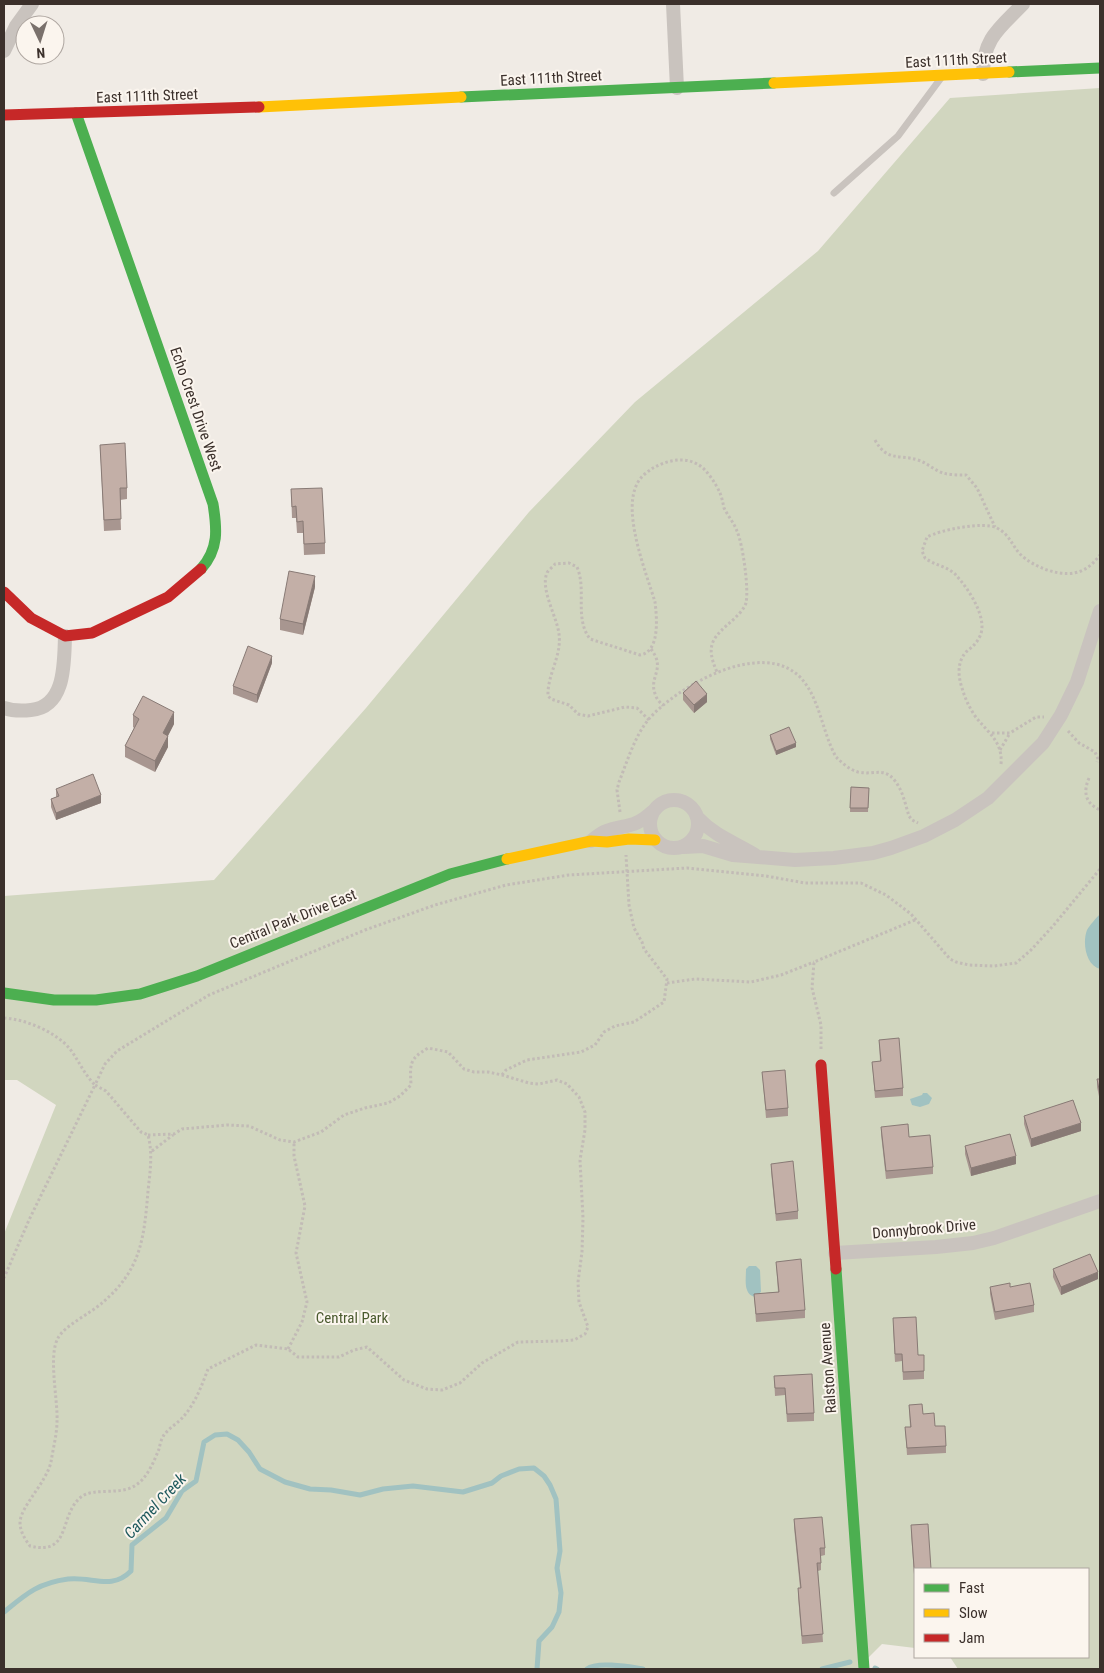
<svg xmlns="http://www.w3.org/2000/svg" width="1104" height="1673" font-family="'Roboto Condensed',sans-serif">
	<style>
		.green { fill: #d1d6bf }
		.water { fill: #a1c2c1 }
		.lines { fill: none; stroke-linecap: round; stroke-linejoin: round }
		.stream { stroke: #a1c2c1; stroke-width: 5 }
		.path { stroke: #c2bbb6; stroke-width: 3; stroke-dasharray: 2.5 2.5; stroke-linecap: butt }
		.lane { stroke: #c9c3be; stroke-width: 7 }
		.street { stroke: #c9c3be; stroke-width: 14 }
		.fast { stroke: #4caf50; stroke-width: 11 }
		.slow { stroke: #ffc107; stroke-width: 11 }
		.jam { stroke: #c62828; stroke-width: 11 }
		.wall { fill: #a89690 }
		.shaded-wall { fill: #887a75 }
		.building { fill: #c3afa7; stroke: #887a75 }
		.labels { text-anchor: middle; dominant-baseline: central; stroke-width: 4; stroke-linejoin: round; paint-order: stroke }
		.street-label { font-size: 15px; fill: #3b302b; stroke: #fbf5ee }
		.park-label { font-size: 15px; fill: #4a5a2e; stroke: #fbf5ee }
		.water-label { font-size: 16px; font-style: italic; fill: #1f5a5e; stroke: #fbf5ee }
	</style>
	<rect width="100%" height="100%" fill="#f0ebe5"/>
	<path class="green" d="M1100 88V1669H958L950 1657H1088V1569H915V1648L882 1644 857 1669H4V1234L56 1105 17 1080H4V896L214 880 366 708 529 512 635 402 818 251 950 98Z"/>
	<path class="water" d="M1100 914V969C1086 965 1082 943 1087 930 1090 925 1096 918 1100 914Z
		M923 1093H927L932 1098 929 1104 920 1107 912 1105 910 1099 922 1095Z
		M749 1266H756L760 1270 761 1292 755 1297C743 1294 746 1280 746 1269Z"/>
	<g class="lines">
		<path class="stream" d="M4 1612C26 1594 38 1583 68 1579 92 1576 111 1591 131 1571L132 1545 166 1518 182 1491 196 1481 204 1442 215 1435 227 1434 238 1440 249 1452 260 1469 285 1482 310 1489 331 1490 360 1495 383 1489 413 1486 463 1492 492 1483 501 1476 519 1469 534 1468 544 1476 550 1485 556 1499 560 1551 557 1568 561 1593 559 1612 552 1627 539 1641 537 1669
			M875 1668 877 1669
			M587 1669C597 1661 630 1667 643 1669
			M822 1669 850 1662"/>
		<path class="path" d="M875 440C887 462 899 454 918 460 927 463 934 470 943 473 950 475 959 475 966 475L977 488 995 527
			M651 649C667 670 647 677 656 696 657 700 661 703 663 706
			M649 720 637 708 625 707 588 716 578 714 569 705 551 699 548 696C547 675 562 656 559 634 557 617 540 589 547 573 548 570 553 567 555 564L569 563 577 567C587 590 574 618 590 639L640 655C660 652 657 618 655 602 646 572 622 513 637 484 640 477 647 472 653 468 666 461 683 456 697 464 706 468 716 484 720 493 722 498 723 503 724 508 728 516 734 523 737 531 743 545 749 589 746 603 744 609 739 614 735 618 714 637 704 643 717 672
			M1068 731 1079 743 1095 752 1098 759 1097 762
			M992 733H1010L1036 717H1044
			M1000 750 1010 733
			M1001 764C1003 741 987 732 975 716 969 707 965 698 962 688 958 676 957 662 966 652 971 648 976 644 979 638 990 620 968 588 955 574 946 566 934 565 925 558L922 551 927 537C940 530 984 521 997 528 1010 535 1011 544 1020 554 1033 567 1064 580 1083 570 1090 567 1095 561 1100 555
			M1089 778C1083 792 1085 803 1100 810
			M620 812 617 790 619 782C627 762 634 738 648 720 676 687 761 638 800 677 820 698 822 732 836 757 842 763 850 770 858 772 876 776 886 764 899 787 904 796 906 807 909 816L912 820 918 823
			M667 983 695 979 751 982 781 975 814 962
			M4 1018C25 1019 56 1032 70 1049 79 1061 84 1074 95 1085L29 1220 4 1278
			M821 1049V1025L812 988 814 962 915 920
			M502 1075 506 1070 527 1060 581 1052 595 1045 604 1032 615 1026 634 1022 664 1002 667 979 644 949 642 942 634 928 629 905 626 855
			M148 1135 174 1134 182 1129 227 1125 249 1126 280 1140 294 1142 321 1132 344 1115 365 1108 388 1103 400 1096 411 1085C410 1064 409 1059 428 1048L448 1052 464 1069 474 1072H488L502 1075 529 1083 539 1084 557 1080 567 1084 579 1097 585 1112V1130L580 1160 583 1218 582 1252 578 1282 579 1302 588 1327 585 1334 574 1340 560 1341 518 1342 482 1363 460 1383 442 1390 427 1389 404 1380 367 1347 354 1350 339 1357H298L288 1349 256 1345 208 1369C202 1385 195 1404 183 1417 178 1423 169 1428 164 1435 161 1439 160 1445 159 1449 154 1461 148 1477 136 1485 120 1496 94 1487 81 1497 58 1516 72 1556 30 1546 25 1539 20 1532 20 1522 21 1506 46 1483 51 1462 53 1449 57 1434 57 1421 58 1400 48 1356 58 1338 64 1326 91 1313 102 1303 141 1270 144 1239 148 1191 150 1172 153 1154 148 1135L141 1132 106 1091 95 1085 105 1064 117 1051 209 995 365 930 435 905 506 885 569 875 687 868 766 876 805 883H861L886 895 911 914 950 959 956 962 969 965 994 966 1016 963 1031 950 1053 926 1100 869
			M152 1151 173 1135
			M288 1349 302 1322 307 1302 296 1253 305 1206 294 1156V1142"/>
		<path class="lane" d="M834 193 898 136 941 78"/>
		<path class="street" d="M673 4 677 88
			M4 51 16 26 32 4
			M983 74C983 38 1000 28 1023 4
			M4 708C13 711 22 711 31 710 66 707 64 662 65 636
			M650 824a24 24 0 1 1 48 0a24 24 0 1 1-48 0Z
			M698 818C716 837 734 842 755 855
			M591 841C595 838 600 834 604 832 624 824 634 829 652 812
			M684 847 703 846 733 855 795 860 834 858 873 853 891 848 924 836 955 820 988 798 1043 743 1061 715 1077 682 1100 611
			M835 1253 936 1247 973 1243 994 1238 1100 1201"/>
		<path class="fast" d="M1009 72 1100 68
			M461 97 774 83
			M76 113 213 504C217 529 219 549 201 569
			M4 993 54 1000H96L140 994 197 976 450 874 507 859
			M836 1269 864 1669"/>
		<path class="slow" d="M774 83 1009 72
			M259 107 461 97
			M507 859 591 841 607 842 629 839 655 840"/>
		<path class="jam" d="M4 115 259 107
			M4 592 31 618 65 636 92 633 168 597 201 569
			M821 1065 836 1269"/>
	</g>
	<path class="wall" d="M100 445 127 488V499L120 500 121 530 104 531Z
		M291 489 325 543V554L304 555 303 533H297L296 518H292Z
		M315 587 303 635 280 630V619Z
		M272 663 257 703 233 694V686Z
		M683 693 707 702 694 713 683 700Z
		M133 715 174 724 168 736V747L155 772 125 757V746L134 728 133 727Z
		M770 735 796 747 776 755 770 739Z
		M851 787 869 788 868 812H850Z
		M56 789 101 803 56 820 51 807V799L56 797Z
		M879 1040 903 1088V1096L875 1098 872 1062 880 1061Z
		M762 1072 788 1108V1116L766 1118Z
		M1097 1079H1100V1101L1097 1087Z
		M1024 1116 1081 1131 1031 1147 1024 1124Z
		M881 1127 933 1167V1174L886 1179 881 1134Z
		M965 1146 1016 1164 971 1176 965 1154Z
		M771 1164 798 1211V1219L776 1221 771 1171Z
		M776 1262 805 1310V1318L756 1322 754 1294 778 1292Z
		M1053 1269 1098 1279 1061 1295 1053 1277Z
		M990 1287 1034 1305V1312L995 1320 990 1294Z
		M893 1326 918 1355H924V1379L903 1380 902 1361 895 1362Z
		M774 1376 814 1413V1421L787 1422 785 1395 775 1396Z
		M909 1405 923 1414 935 1426 946 1446V1453L907 1455 905 1427H910Z
		M794 1519 825 1548V1555L821 1556V1570L818 1571 823 1642 802 1644 798 1596V1588H800L794 1527Z
		M911 1525 915 1569V1588L911 1533Z"/>
	<path class="shaded-wall" d="M315 576V587L303 635V624Z
		M272 656V663L257 703V695Z
		M707 694V702L694 713V705Z
		M174 712V724L163 745V733Z
		M168 736V747L155 772V761Z
		M796 743V747L776 755V751Z
		M101 795V803L56 820V813Z
		M1081 1123V1131L1031 1147V1139Z
		M1016 1156V1164L971 1176V1168Z
		M1098 1272V1279L1061 1295V1287Z"/>
	<path class="building" d="M125 443 127 488H120L121 519 104 520 100 445Z
		M322 488 325 543 304 544 303 521 297 522 296 506 292 507 291 489Z
		M289 571 315 576 303 624 280 619Z
		M248 646 272 656 257 695 233 686Z
		M696 681 707 694 694 705 683 693Z
		M143 696 174 712 163 733 168 736 155 761 125 746 139 719 133 715Z
		M789 727 796 743 776 751 770 735Z
		M93 774 101 795 56 813 51 799 59 796 56 789Z
		M851 787 869 788 868 808H850Z
		M899 1038 903 1088 875 1091 872 1062 881 1061 879 1040Z
		M785 1070 788 1108 766 1110 762 1072Z
		M1097 1079H1100V1094Z
		M1073 1100 1081 1123 1031 1139 1024 1116Z
		M908 1124 909 1137 930 1135 933 1167 886 1171 881 1127Z
		M1010 1134 1016 1156 971 1168 965 1146Z
		M793 1161 798 1211 776 1214 771 1164Z
		M1090 1254 1098 1272 1061 1287 1053 1269Z
		M801 1259 805 1310 756 1314 754 1294 779 1292 776 1262Z
		M1010 1283V1287L1030 1283 1034 1305 995 1312 990 1287Z
		M916 1317 918 1355H924V1371L903 1372 902 1354H895L893 1318Z
		M812 1374 814 1413 787 1414 785 1388H775L774 1376Z
		M922 1404 923 1414 934 1413 935 1426H945L946 1446 907 1448 905 1427H911L909 1405Z
		M822 1517 825 1548H820L821 1563H817L823 1634 802 1636 798 1588H801L794 1519Z
		M928 1524 931 1569H915V1581L911 1525Z"/>
	<g class="labels">
		<g class="street-label">
			<text transform="translate(956 60) rotate(-3)">East 111th Street</text>
			<text transform="translate(551 78) rotate(-3)">East 111th Street</text>
			<text transform="translate(147 96) rotate(-2)">East 111th Street</text>
			<text transform="translate(196 409) rotate(71)">Echo Crest Drive West</text>
			<text transform="translate(293 919) rotate(-22)">Central Park Drive East</text>
			<text transform="translate(924 1229) rotate(-5)">Donnybrook Drive</text>
			<text transform="translate(828 1368) rotate(-94)">Ralston Avenue</text>
		</g>
		<g class="park-label">
			<text x="352" y="1318">Central Park</text>
		</g>
		<g class="water-label">
			<text transform="translate(155 1506) rotate(-47)">Carmel Creek</text>
		</g>
	</g>
	<rect width="1104" height="1673" fill="none" stroke="#3b302b" stroke-width="10"/>
	<rect x="914" y="1568" width="175" height="90" fill="#fbf5ee" stroke="#aea6a0"/>
	<rect x="924" y="1584" width="25" height="8" fill="#4caf50" stroke="#aea6a0"/>
	<text x="959" y="1593" font-size="15" fill="#3b302b">Fast</text>
	<rect x="924" y="1609" width="25" height="8" fill="#ffc107" stroke="#aea6a0"/>
	<text x="959" y="1618" font-size="15" fill="#3b302b">Slow</text>
	<rect x="924" y="1634" width="25" height="8" fill="#c62828" stroke="#aea6a0"/>
	<text x="959" y="1643" font-size="15" fill="#3b302b">Jam</text>
	<g transform="translate(40 40) rotate(176)"><circle r="24" fill="#fbf5ee" stroke="#aea6a0"/>
	<path d="M0-4L9 19L0 12L-9 19Z" fill="#7a716c"/>
	<text y="-8" font-size="14" font-weight="bold" text-anchor="middle" fill="#3b302b">N</text>
	</g>
</svg>
